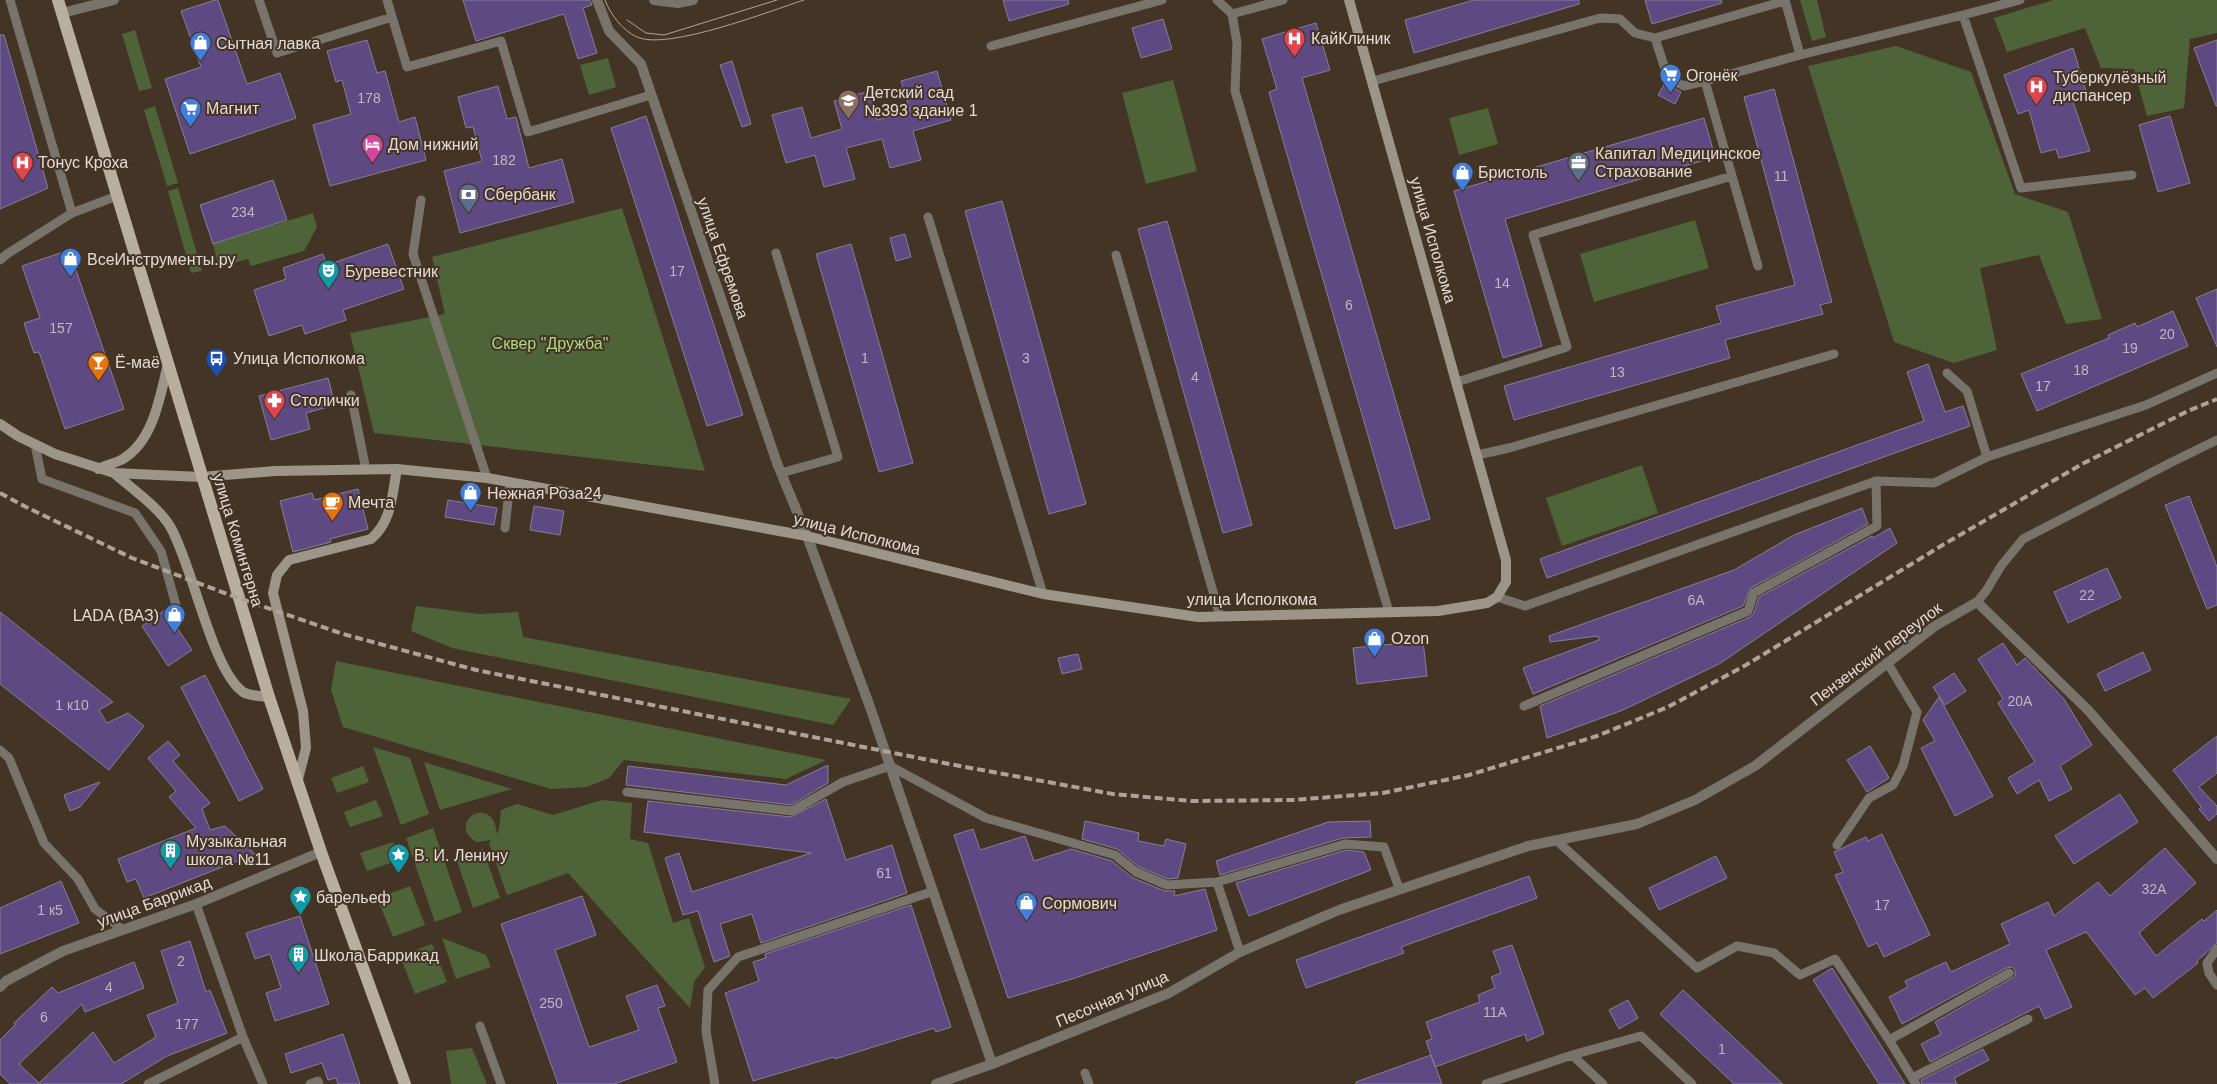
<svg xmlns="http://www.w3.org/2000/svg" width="2217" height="1084" font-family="Helvetica,sans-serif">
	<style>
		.green { fill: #4e6438 }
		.building { fill: #5f4983; stroke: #867f95 }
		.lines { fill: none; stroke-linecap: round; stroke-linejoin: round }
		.lane { stroke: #79746b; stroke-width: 9 }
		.street { stroke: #79746b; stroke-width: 10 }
		.secondary { stroke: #9d9688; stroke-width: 10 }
		.primary { stroke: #baaf9e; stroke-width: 12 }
		.tram { stroke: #afa399; stroke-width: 1 }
		.rail { stroke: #afa399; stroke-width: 4; stroke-dasharray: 8 4; stroke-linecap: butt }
		.labels { text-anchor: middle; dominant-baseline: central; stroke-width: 4; stroke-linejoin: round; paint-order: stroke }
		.number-label { font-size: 14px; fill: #c4b6bf }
		.poi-label { font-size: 16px; fill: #e5dbd3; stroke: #443426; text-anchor: start }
		.street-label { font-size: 16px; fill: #e5dbd3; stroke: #443426 }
		.park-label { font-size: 16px; fill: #acd880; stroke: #443426 }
	</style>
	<rect width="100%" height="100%" fill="#443426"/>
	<path class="green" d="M1800 0H1817L1826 37 1812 41Z
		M2053 0H2217V33L2190 39 2184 108 2147 116 2134 69 2101 68 2085 28 2007 52 1994 18Z
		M135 30 152 88 139 91 122 34Z
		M1896 46 1971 72 2015 194 2068 212 2102 319 2066 324 2039 255 1980 268 1997 350 1954 363 1894 342 1808 66Z
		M608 58 616 87 589 95 580 65Z
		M1173 80 1197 171 1146 184 1122 93Z
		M155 106 178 183 167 186 144 110Z
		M1488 108 1498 144 1459 155 1449 118Z
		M178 188 202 271 191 273 168 191Z
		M622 208 705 471 374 433 350 333 445 314 432 257Z
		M313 213 317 227 304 251 251 266 248 259 219 267 213 244Z
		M1695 220 1709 268 1594 302 1580 254Z
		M1642 465 1658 513 1562 546 1546 498Z
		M416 606 479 614 518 612 523 637 851 699 833 725 452 648 411 631Z
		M336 661 826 760 786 779 624 760 609 778 587 787 551 789 343 727 331 690Z
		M373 747 410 758 429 814 401 825Z
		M424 762 512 789 440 810Z
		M363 766 369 782 337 793 331 778Z
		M376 800 383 816 350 827 344 812Z
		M602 800 632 803 630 839 648 843 673 923 689 918 705 967 694 982 690 1008 568 873 507 895 489 843 491 840 477 842C467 837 463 829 468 819 482 804 498 817 496 834L499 830 501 810 517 804 553 815Z
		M433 828 462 912 435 922 406 838Z
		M393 842 399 860 367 871 360 853Z
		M483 849 500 898 473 908 456 858Z
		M410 886 425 925 393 937 377 898Z
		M442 938 486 955 491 967 456 979Z
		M432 944 447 982 415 994 400 956Z
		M472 1048 487 1084H451L446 1051Z"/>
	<path class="building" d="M215 0H218L247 84 280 73 296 118 190 154 165 79 201 67 181 11Z
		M463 0H590L592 5 583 8 597 53 578 59 564 14 476 41Z
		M1003 0H1068L1069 4 1009 21Z
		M1474 0H1579V4L1414 53 1405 20Z
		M1645 0H1721L1722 3 1652 24Z
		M1163 19 1172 49 1141 58 1132 28Z
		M1316 23 1330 70 1302 78 1430 519 1395 529 1269 92 1277 89 1262 39Z
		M0 35H4L48 188 0 209Z
		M367 40 377 73 385 71 399 122 415 117 426 160 330 186 313 125 351 114 342 80 336 82 327 51Z
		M2217 40V106H2216L2194 48Z
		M2073 48 2086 91 2071 96 2090 151 2059 158 2056 149 2041 153 2029 110 2018 114 2004 75Z
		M732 61 751 124 742 127 720 65Z
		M937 71 951 120 913 131 921 160 890 168 882 139 846 148 855 179 824 187 815 155 786 163 772 115 802 107 811 138 842 129 834 101 869 91 877 120 910 111 901 81Z
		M1665 83 1681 92 1675 104 1658 95Z
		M498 86 507 119 516 117 529 168 562 159 574 202 460 233 444 171 482 161 473 127 466 128 458 97Z
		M1774 89 1832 302 1820 305 1823 314 1725 340 1730 358 1514 420 1504 386 1721 323 1716 306 1795 285 1744 97Z
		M646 116 743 415 707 426 611 128Z
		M2170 116 2190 183 2158 192 2139 125Z
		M1704 118 1715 157 1505 219 1542 346 1503 358 1454 191Z
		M273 180 287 220 213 244 200 205Z
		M1002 201 1086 504 1049 514 965 211Z
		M1167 221 1252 525 1223 533 1138 229Z
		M905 234 911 257 896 261 890 238Z
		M388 244 404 289 343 310 346 320 305 334 302 325 269 336 254 290 286 279 283 268 323 254 327 265Z
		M851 244 913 463 879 472 816 254Z
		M69 250 124 409 65 429 39 352 34 353 24 323 40 318 22 266Z
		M2217 289V347L2196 298Z
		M2173 311 2188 346 2037 411 2021 374 2109 338 2108 335 2135 323 2137 327Z
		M1928 364 1945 412 1963 406 1970 426 1547 578 1540 559 1924 421 1907 372Z
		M328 378 335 405 306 413 310 429 271 440 259 396Z
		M358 489 368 529 330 539 331 542 293 552 280 501 312 493 314 500Z
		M2189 496 2217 567V605L2207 609 2165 505Z
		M448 500 497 508 494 525 445 517Z
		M534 506 564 511 560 535 530 530Z
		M1862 508 1868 524 1751 588 1743 606 1533 694 1523 668 1599 640 1598 636 1550 642 1549 636 1734 570 1794 535Z
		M1890 528 1897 543 1719 664 1623 710 1547 738 1540 706 1750 617 1754 613 1759 597 1872 536 1873 538Z
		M2107 568 2121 598 2068 623 2054 592Z
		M165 610 192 650 168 666 142 626Z
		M0 612 113 702 99 710 107 723 128 713 144 726 109 770 0 684Z
		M1423 641 1427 676 1357 684 1353 648Z
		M2003 643 2017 665 2025 658 2064 699 2092 745 2060 766 2072 789 2049 801 2039 780 2017 794 2008 778 2035 762 1998 703 2003 699 1978 659Z
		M2143 652 2151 670 2105 691 2097 674Z
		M1078 654 1082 669 1062 674 1058 658Z
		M1954 673 1966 691 1945 705 1933 687Z
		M205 675 263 789 239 801 181 687Z
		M1939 697 1993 796 1955 816 1921 748 1935 741 1923 720Z
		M2217 736V773L2199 787 2217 806V814L2209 821 2199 809 2201 807 2173 770Z
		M168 741 180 755 173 761 210 803 202 809 210 830 225 826 255 854 144 898 136 879 127 882 118 859 196 828 169 797 176 791 148 758Z
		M1870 746 1889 778 1867 792 1847 760Z
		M828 765V783L791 805 626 785 628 766 786 785Z
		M100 782 80 807 70 811 64 795Z
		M2120 794 2138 822 2074 864 2055 836Z
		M826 799 846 860 892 845 907 893 761 943 752 914 720 924 730 956 714 962 698 911 683 915 665 858 679 853 692 892 811 853 644 832 648 801 791 817Z
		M1085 821 1139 833 1138 841 1164 846 1166 839 1186 844 1178 878 1168 879 1139 867 1117 849 1082 839Z
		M1370 821 1371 837 1343 838 1220 875 1216 861 1328 822Z
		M973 829 980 850 1025 836 1034 861 1071 849 1112 861 1133 878 1165 891H1175L1174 896 1205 889 1217 930 1072 979 1008 998 954 835Z
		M1882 834 1930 935 1884 957 1877 943 1868 947 1835 875 1843 872 1834 852 1866 837 1868 841Z
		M2165 848 2196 883 2139 933 2156 956 2202 919 2204 921 2217 910V943L2197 961 2198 963 2153 998 2145 988 2135 995 2086 932 2046 950 2072 1007 2045 1019 2039 1006 1930 1062 1921 1044 1941 1034 1935 1022 2012 978 2015 976V970L2012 967 2006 968 1902 1024 1889 997 1908 987 1905 981 1946 962 1951 972 2010 944 2001 924 2048 902 2054 916 2098 882 2110 896Z
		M1346 850 1364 852 1371 870 1249 916 1236 883Z
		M1716 856 1727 878 1659 910 1649 888Z
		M1529 876 1537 898 1401 947 1404 953 1306 988 1296 960Z
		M61 881 79 923 0 954V908Z
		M582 896 596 935 555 950 589 1047 639 1030 626 996 657 985 665 1006 658 1008 677 1062 614 1084H558L501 924Z
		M911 905 951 1027 936 1032 934 1028 835 1059 834 1057 753 1081 725 993 759 981 753 962 766 958 765 954Z
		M300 916 329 1004 275 1021 266 993 281 988 270 954 255 959 246 933Z
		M190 941 206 992 210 990 227 1033 167 1056 121 1084H10L0 1074V1040L15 1025 14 1023 52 987 58 993 134 962 144 988 85 1012 82 1004 19 1064 39 1083 93 1032 114 1063 156 1037 147 1015 178 1003 161 951Z
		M1512 945 1544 1034 1527 1041 1525 1034 1435 1067 1426 1041 1432 1039 1426 1022 1480 1002 1478 995 1495 988 1491 977 1501 973 1493 951Z
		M1832 968 1905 1084H1879L1813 980Z
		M1683 990 1783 1084H1734L1660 1014Z
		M1628 1000 1638 1018 1619 1029 1609 1010Z
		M343 1034 360 1084H338L336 1078 328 1080 322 1063 291 1073 285 1054Z
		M1983 1049 1989 1060 1954 1078 1957 1084H1922L1921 1080Z
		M1431 1055 1442 1084H1356V1082Z"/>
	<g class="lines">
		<path class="lane" d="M10 0 72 213
			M259 0 277 53 392 17
			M387 0 407 67 501 41 528 132 651 95
			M1217 0 1232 14
			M1283 0 1232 14 1237 43 1235 91 1389 612
			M1785 0 1800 55
			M1963 15 2020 0
			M1655 38 1668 78 1684 86 1705 81
			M991 46 1162 0
			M1373 81 1600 18 1620 19 1635 33 1655 38 1785 1
			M1732 176 1705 81 1800 55 1963 15 2021 188 2132 175
			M421 200 413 254 487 478
			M928 217 1043 594
			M776 253 838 457 781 473
			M1116 255 1220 616
			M0 260 7 254 72 213 117 196
			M1457 382 1567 347 1533 235 1732 176 1758 266
			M351 395 366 470
			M35 444 42 479 135 513 161 551 177 609
			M1477 455 1509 448 1834 354
			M1987 457 2146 405 2217 373
			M505 528 510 482
			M1497 597 1525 606 1876 481 1934 483 1987 457 1967 391 1947 373
			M1977 602 1986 591 2001 566 2023 539 2172 462 2217 440
			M1524 706 1748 611 1754 593 1877 526 1876 481
			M0 750 9 758 44 843 78 879 95 909 123 930
			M627 792 792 811 843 782 890 766 986 818 1115 855 1136 872 1167 885 1217 882 1345 844 1384 847 1399 888
			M1556 840 1697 968 1737 946 1774 953 1800 975 1835 959 1889 1040 1916 1084
			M1837 845 1869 798 1893 785 1903 766 1917 712 1887 662
			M1217 882 1240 952
			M196 904 243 1037 263 1084
			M2217 949 2207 963 2209 973 2217 985
			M480 1026 501 1084
			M1889 1040 2009 973
			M1572 1055 1641 1036 1692 1084
			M1085 1073 1089 1084
			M1912 1078 2028 1019
			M148 1084 243 1037
			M310 1084 318 1081 319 1084
			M715 1084 706 1031 708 990 738 957 931 892
			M1486 1084 1572 1055 1603 1084"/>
		<path class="street" d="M597 0 609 31 641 64 777 463 807 536 870 707 992 1064 936 1084
			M654 0 678 3 693 0
			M62 13 114 0
			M0 987 6 981 63 951 196 904 321 852
			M992 1064 1169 993 1240 952 1339 910 1528 846 1637 824 1695 800 1755 766 1935 626 1977 602 2088 710 2217 859"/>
		<path class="secondary" d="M0 424 18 436 55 454 114 473 201 477 275 471 397 469 487 478 807 536 1043 594 1198 617 1438 611 1487 603 1497 597 1506 582V560L1349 0
			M98 469C106 465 116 463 123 459 154 440 160 396 168 364
			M114 473C131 488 160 508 171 528 193 567 212 670 243 692 249 696 261 696 269 697
			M297 783 306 748 303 711 273 593 277 575 289 560 371 539C392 521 392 495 397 469"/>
		<path class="primary" d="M58 0 269 697 321 852 405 1084"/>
		<path class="tram" d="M605 0C610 14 623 31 637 37 667 51 770 11 804 0
			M627 20 646 33 664 35 777 0"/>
		<path class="rail" d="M0 493 26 507 132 558 227 594 343 634 476 670 949 764 1113 794 1191 801 1292 800 1383 793 1469 775 1597 736 1668 707 1746 665 1941 546 2084 463 2188 411 2217 399"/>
	</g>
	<defs>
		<symbol id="hospital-pin" viewBox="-11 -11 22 30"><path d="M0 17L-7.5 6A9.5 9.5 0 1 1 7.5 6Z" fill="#e0444e" stroke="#443426"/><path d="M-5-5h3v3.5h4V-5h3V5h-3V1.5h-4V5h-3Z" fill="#fff"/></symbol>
		<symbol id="shop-pin" viewBox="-11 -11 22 30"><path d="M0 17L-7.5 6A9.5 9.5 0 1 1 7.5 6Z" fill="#3f7fe0" stroke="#443426"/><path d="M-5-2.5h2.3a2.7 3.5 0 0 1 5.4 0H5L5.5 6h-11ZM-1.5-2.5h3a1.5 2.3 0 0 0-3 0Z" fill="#fff"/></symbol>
		<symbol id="supermarket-pin" viewBox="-11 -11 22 30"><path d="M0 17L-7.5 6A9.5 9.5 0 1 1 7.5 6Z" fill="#3f7fe0" stroke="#443426"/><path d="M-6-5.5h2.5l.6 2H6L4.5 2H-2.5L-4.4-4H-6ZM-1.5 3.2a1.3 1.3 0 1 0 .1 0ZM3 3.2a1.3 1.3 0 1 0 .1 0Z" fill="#fff"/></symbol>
		<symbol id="school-pin" viewBox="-11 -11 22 30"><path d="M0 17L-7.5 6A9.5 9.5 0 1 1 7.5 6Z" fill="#8d6e63" stroke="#443426"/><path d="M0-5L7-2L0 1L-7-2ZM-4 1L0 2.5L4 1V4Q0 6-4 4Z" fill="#fff"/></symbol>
		<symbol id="hotel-pin" viewBox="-11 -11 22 30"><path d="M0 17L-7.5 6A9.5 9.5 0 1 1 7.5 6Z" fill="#d1479c" stroke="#443426"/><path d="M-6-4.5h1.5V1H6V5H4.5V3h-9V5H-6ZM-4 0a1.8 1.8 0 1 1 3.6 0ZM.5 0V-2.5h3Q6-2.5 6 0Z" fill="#fff"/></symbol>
		<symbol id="office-pin" viewBox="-11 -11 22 30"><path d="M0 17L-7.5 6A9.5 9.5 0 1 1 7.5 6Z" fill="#5c6f8a" stroke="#443426"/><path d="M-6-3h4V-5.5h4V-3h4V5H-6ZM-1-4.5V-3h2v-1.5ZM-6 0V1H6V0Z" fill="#fff"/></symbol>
		<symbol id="bank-pin" viewBox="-11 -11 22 30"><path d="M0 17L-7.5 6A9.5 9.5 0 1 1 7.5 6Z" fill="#5c6f8a" stroke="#443426"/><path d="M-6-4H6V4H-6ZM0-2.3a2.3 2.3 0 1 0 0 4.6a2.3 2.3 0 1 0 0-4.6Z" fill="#fff"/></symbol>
		<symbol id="theatre-pin" viewBox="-11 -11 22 30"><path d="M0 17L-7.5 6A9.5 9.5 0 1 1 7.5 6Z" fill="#0f9aa8" stroke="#443426"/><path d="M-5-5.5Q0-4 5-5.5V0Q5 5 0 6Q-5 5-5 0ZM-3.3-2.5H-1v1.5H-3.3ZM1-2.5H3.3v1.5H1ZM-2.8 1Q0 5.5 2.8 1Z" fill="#fff"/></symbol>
		<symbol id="bus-pin" viewBox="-11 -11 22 30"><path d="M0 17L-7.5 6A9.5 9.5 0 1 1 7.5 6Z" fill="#1a4fb4" stroke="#443426"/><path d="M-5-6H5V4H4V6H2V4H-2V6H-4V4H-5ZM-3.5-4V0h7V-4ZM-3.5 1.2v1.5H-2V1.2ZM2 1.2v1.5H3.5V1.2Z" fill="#fff"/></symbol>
		<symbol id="bar-pin" viewBox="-11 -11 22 30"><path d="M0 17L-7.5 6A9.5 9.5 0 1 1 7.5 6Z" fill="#e8710a" stroke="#443426"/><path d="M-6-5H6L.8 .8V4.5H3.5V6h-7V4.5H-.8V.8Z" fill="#fff"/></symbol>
		<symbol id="pharmacy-pin" viewBox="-11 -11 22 30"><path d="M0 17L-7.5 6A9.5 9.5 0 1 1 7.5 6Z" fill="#e0444e" stroke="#443426"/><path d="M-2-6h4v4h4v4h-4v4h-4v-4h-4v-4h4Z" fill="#fff"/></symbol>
		<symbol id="cafe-pin" viewBox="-11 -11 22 30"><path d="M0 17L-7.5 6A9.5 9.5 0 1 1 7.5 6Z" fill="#e8710a" stroke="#443426"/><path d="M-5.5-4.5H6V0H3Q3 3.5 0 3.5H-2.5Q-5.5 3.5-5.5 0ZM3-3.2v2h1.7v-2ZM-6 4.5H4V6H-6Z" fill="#fff"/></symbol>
		<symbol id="building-pin" viewBox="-11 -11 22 30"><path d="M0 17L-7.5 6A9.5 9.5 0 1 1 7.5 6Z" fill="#0f9aa8" stroke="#443426"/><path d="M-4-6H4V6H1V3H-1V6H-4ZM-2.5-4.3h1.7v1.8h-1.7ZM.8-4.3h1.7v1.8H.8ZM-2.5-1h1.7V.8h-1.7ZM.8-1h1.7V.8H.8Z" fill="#fff"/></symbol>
		<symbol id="sight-pin" viewBox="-11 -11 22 30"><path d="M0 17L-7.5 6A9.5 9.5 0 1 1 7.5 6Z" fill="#0f9aa8" stroke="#443426"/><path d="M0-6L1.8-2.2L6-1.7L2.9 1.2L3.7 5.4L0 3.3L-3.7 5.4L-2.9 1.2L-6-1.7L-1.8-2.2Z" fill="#fff"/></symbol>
	</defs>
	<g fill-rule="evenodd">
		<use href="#hospital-pin" x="1282" y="26" width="25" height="34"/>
		<use href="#shop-pin" x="188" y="30" width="25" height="34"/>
		<use href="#supermarket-pin" x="1658" y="62" width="25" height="34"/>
		<use href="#hospital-pin" x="2024" y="74" width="25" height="34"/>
		<use href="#school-pin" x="836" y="88" width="25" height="34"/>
		<use href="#supermarket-pin" x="178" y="96" width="25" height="34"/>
		<use href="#hotel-pin" x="360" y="132" width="25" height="34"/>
		<use href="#hospital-pin" x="10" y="150" width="25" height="34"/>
		<use href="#office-pin" x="1566" y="150" width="25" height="34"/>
		<use href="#shop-pin" x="1450" y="160" width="25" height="34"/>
		<use href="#bank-pin" x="456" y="182" width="25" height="34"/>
		<use href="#shop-pin" x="58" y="246" width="25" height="34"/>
		<use href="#theatre-pin" x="316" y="258" width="25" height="34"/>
		<use href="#bus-pin" x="204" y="346" width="25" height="34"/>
		<use href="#bar-pin" x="86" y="350" width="25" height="34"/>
		<use href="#pharmacy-pin" x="262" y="388" width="25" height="34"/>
		<use href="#shop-pin" x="458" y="480" width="25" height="34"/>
		<use href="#cafe-pin" x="320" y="490" width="25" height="34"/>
		<use href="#shop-pin" x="162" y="602" width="25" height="34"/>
		<use href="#shop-pin" x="1362" y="626" width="25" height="34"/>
		<use href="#building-pin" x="158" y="838" width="25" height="34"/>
		<use href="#sight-pin" x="386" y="842" width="25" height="34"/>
		<use href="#sight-pin" x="288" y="884" width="25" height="34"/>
		<use href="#shop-pin" x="1014" y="890" width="25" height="34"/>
		<use href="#building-pin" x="286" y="942" width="25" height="34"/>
	</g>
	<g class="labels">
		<g class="number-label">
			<text x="369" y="98">178</text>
			<text x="504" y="160">182</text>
			<text x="1781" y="176">11</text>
			<text x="243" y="212">234</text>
			<text x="677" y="271">17</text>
			<text x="1502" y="283">14</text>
			<text x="1349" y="305">6</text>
			<text x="61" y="328">157</text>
			<text x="2167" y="334">20</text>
			<text x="2130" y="348">19</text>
			<text x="865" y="358">1</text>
			<text x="1026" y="358">3</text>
			<text x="2081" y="370">18</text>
			<text x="1617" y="372">13</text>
			<text x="1195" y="377">4</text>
			<text x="2043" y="386">17</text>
			<text x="2087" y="595">22</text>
			<text x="1696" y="600">6А</text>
			<text x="2020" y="701">20А</text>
			<text x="72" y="705">1 к10</text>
			<text x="884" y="873">61</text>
			<text x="2154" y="889">32А</text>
			<text x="1882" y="905">17</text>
			<text x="50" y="910">1 к5</text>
			<text x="181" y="961">2</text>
			<text x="109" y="987">4</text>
			<text x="551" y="1003">250</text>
			<text x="1495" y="1012">11А</text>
			<text x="44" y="1017">6</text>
			<text x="187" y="1024">177</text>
			<text x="1722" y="1049">1</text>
		</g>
		<g class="poi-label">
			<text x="1311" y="38">КайКлиник</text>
			<text x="216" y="43">Сытная лавка</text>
			<text x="1686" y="75">Огонёк</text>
			<text x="2053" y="77">Туберкулёзный<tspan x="2053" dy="18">диспансер</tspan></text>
			<text x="864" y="92">Детский сад<tspan x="864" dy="18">№393 здание 1</tspan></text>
			<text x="206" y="108">Магнит</text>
			<text x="388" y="144">Дом нижний</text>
			<text x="1595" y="153">Капитал Медицинское<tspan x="1595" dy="18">Страхование</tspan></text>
			<text x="38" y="162">Тонус Кроха</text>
			<text x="1478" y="172">Бристоль</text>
			<text x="484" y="194">Сбербанк</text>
			<text x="87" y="259">ВсеИнструменты.ру</text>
			<text x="345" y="271">Буревестник</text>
			<text x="233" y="358">Улица Исполкома</text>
			<text x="115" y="362">Ё-маё</text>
			<text x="290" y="400">Столички</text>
			<text x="487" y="493">Нежная Роза24</text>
			<text x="348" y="502">Мечта</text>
			<text x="159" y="615" text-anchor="end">LADA (ВАЗ)</text>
			<text x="1391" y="638">Ozon</text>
			<text x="186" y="841">Музыкальная<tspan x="186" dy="18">школа №11</tspan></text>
			<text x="414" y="855">В. И. Ленину</text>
			<text x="316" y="897">барельеф</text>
			<text x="1042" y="903">Сормович</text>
			<text x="314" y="955">Школа Баррикад</text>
		</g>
		<g class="street-label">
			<text transform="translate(1433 240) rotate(74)">улица Исполкома</text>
			<text transform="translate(723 258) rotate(71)">улица Ефремова</text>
			<text transform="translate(857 534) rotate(14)">улица Исполкома</text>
			<text transform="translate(238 540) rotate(73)">улица Коминтерна</text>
			<text x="1252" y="599">улица Исполкома</text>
			<text transform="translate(1876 654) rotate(-37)">Пензенский переулок</text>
			<text transform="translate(154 902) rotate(-20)">улица Баррикад</text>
			<text transform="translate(1112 999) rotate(-23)">Песочная улица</text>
		</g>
		<g class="park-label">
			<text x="550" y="343">Сквер "Дружба"</text>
		</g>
	</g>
</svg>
